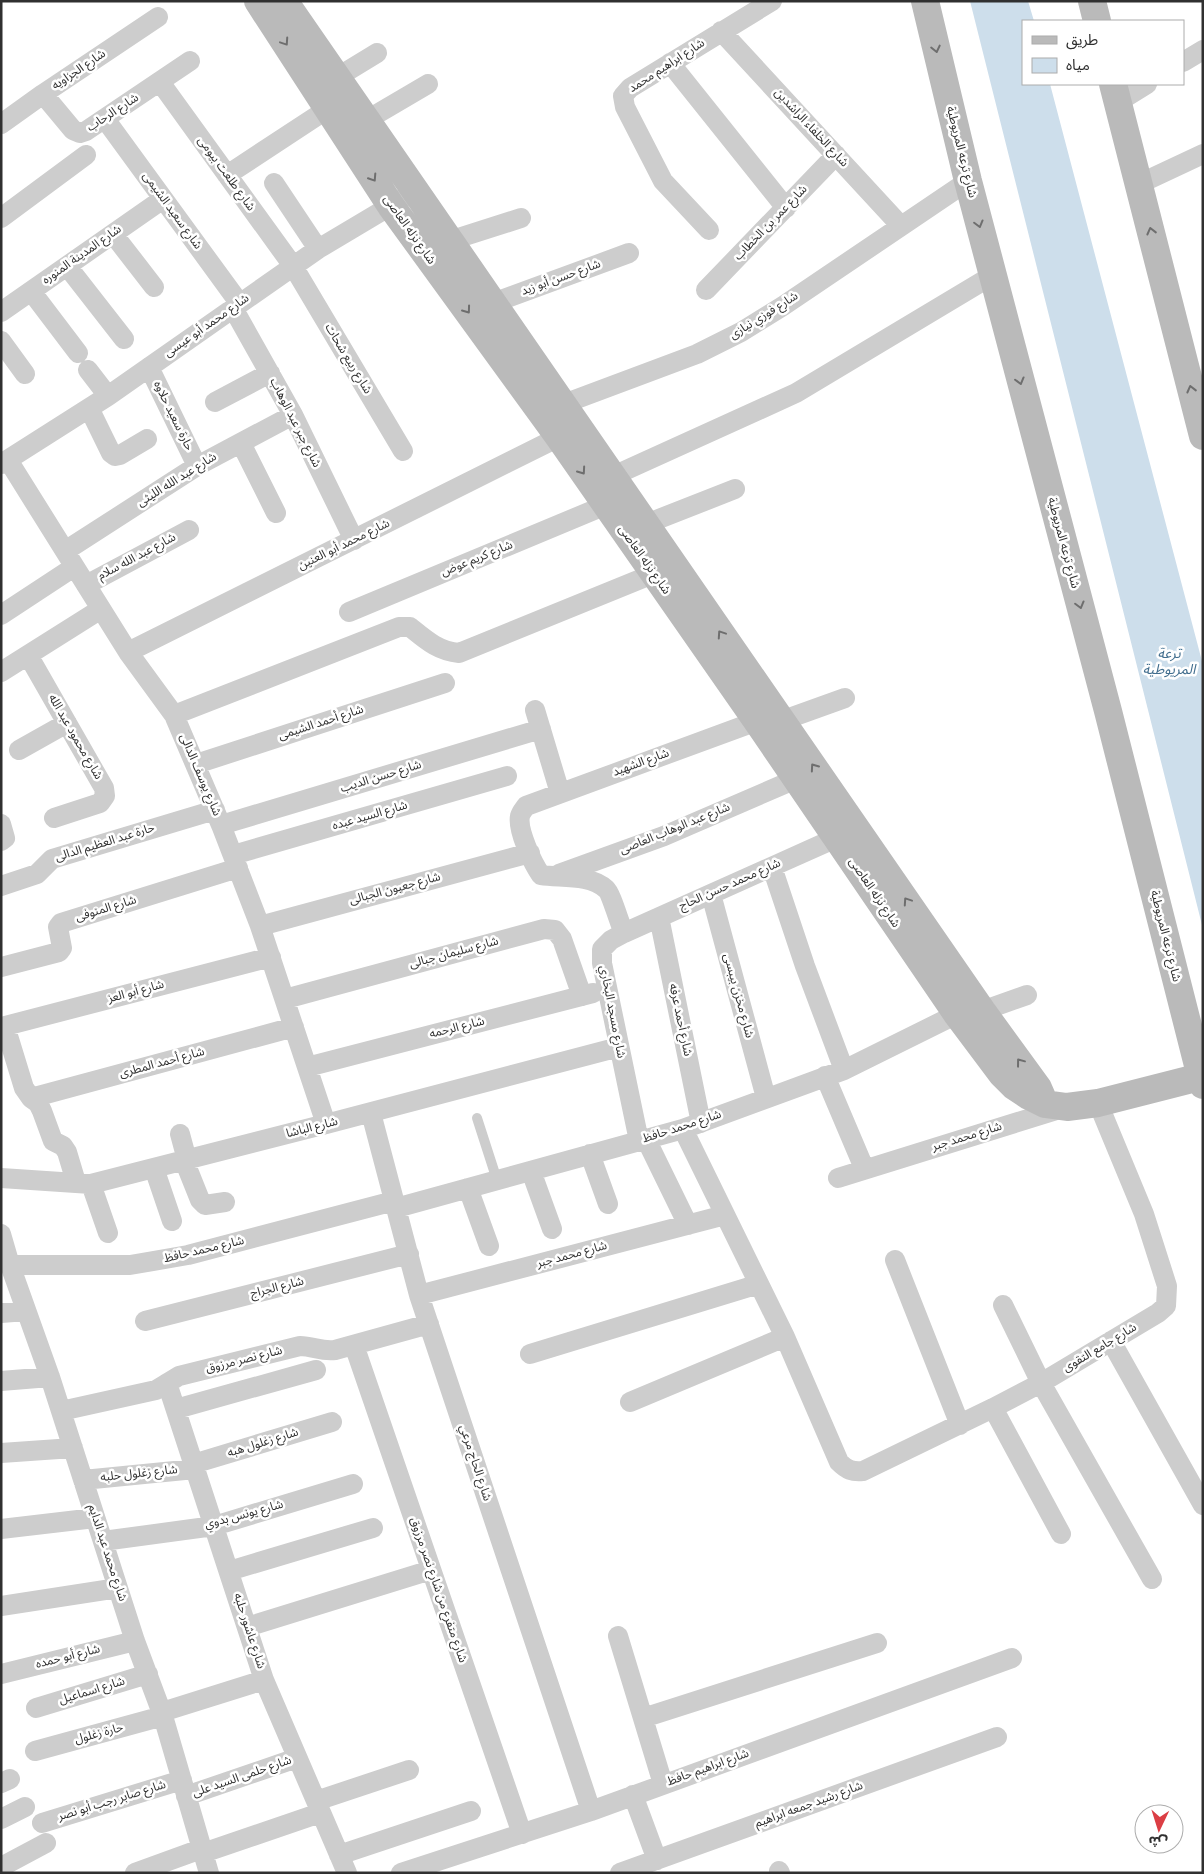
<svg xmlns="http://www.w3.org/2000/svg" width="1204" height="1874" font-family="Overpass,'Noto Sans Arabic',sans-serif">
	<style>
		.water { fill: #cddeeb }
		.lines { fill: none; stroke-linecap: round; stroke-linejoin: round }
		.lane { stroke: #cdcdcd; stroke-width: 10 }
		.street { stroke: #cdcdcd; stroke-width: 20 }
		.secondary { stroke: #bababa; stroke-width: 28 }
		.oneway { stroke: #6e6e6e }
		.labels { text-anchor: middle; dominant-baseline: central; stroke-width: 5; stroke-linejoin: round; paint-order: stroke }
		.street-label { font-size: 12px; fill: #303030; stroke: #fff }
		.water-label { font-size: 14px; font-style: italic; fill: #426e8e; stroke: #fff }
	</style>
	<rect width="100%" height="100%" fill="#fff"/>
	<path class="water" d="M970 1H1028L1034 21H1023V84H1050L1203 665V929Z"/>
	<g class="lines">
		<path class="lane" d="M477 1118 497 1180"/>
		<path class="street" d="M721 31 901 226
			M1183 62 1203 50
			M670 63 786 208
			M336 78 377 53
			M160 82 293 266 403 451
			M43 94 73 130 80 133 86 131 190 61
			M1118 102 1147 84
			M105 119 240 304
			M365 121 428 84
			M1 124 43 94 158 17
			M227 175 329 108
			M274 183 318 249
			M1139 184 1203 154
			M1 218 86 155
			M709 230 663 181 625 107 623 96 630 88 772 1
			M113 234 154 287
			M449 241 521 218
			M67 266 124 339
			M706 290 836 155
			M31 291 78 353
			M493 303 629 253
			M233 308 293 415 354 540
			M1 312 163 199
			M1 341 25 374
			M149 367 197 466
			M88 370 108 396
			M215 402 270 373
			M89 408 111 453 115 456 120 455 147 439
			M550 409 697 354 741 332 783 306 968 181
			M241 443 276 513
			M8 460 128 652 174 715 221 825 260 926 326 1124
			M1 464 108 396 318 249 402 199
			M613 476 796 393 993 275
			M646 524 735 489
			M65 551 197 466 293 415
			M86 585 189 530
			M349 612 606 505
			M1 615 74 567
			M128 652 559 437
			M28 655 104 788 105 796 100 803 54 818
			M1 672 101 609
			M535 710 560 793
			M174 715 399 627H410C426 640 438 651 459 653L653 574
			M781 721 845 698
			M19 750 67 723
			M196 764 445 683
			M1 824 5 838 1 841
			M221 825 541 729
			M233 855 507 776
			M772 867 805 966 844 1070
			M559 874 664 836 796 779
			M1 886 37 874 52 859 215 810
			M711 894 766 1098
			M659 917 701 1123
			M260 926 530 853
			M624 933C620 925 611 893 606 889 590 874 561 878 541 875 533 864 517 830 520 816 521 812 524 809 526 806L757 721
			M1 967 59 952 62 948 58 927 61 923 238 868
			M285 999 544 929 555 930 562 939 582 996
			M982 1011 1027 995
			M5 1026 24 1088 31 1098 38 1103 42 1111 53 1141 63 1146 67 1152 76 1182
			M1 1027 271 957
			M307 1067 593 993
			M825 1076 864 1168
			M31 1098 294 1027
			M371 1113 419 1295 591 1811
			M683 1129 785 1337 839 1462C847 1470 852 1472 863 1471L993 1408 1041 1383 1158 1313 1166 1306 1167 1286 1144 1214 1098 1103
			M180 1134 187 1160
			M646 1139 688 1225
			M639 1141 602 963V949L611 940 624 933 836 838
			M590 1154 608 1204
			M184 1160 200 1200 205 1205 225 1202
			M154 1168 172 1221
			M531 1171 552 1229
			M1 1178 91 1184 326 1124 619 1047
			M838 1178 1063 1108
			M91 1184 108 1233
			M468 1188 489 1246
			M396 1208 683 1129 844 1070 957 1014
			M1 1234 10 1265 50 1377 135 1641 163 1716 209 1873
			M895 1260 960 1425
			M10 1265H130L188 1255 394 1201
			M419 1295 725 1215
			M1003 1305 1041 1383 1152 1579
			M1 1313 26 1311
			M145 1321 409 1254
			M1111 1341 1203 1505
			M354 1345 522 1834
			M530 1354 759 1284
			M1 1381 50 1377
			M167 1383 264 1680 347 1873
			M630 1402 785 1337
			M993 1408 1061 1534
			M176 1409 316 1370
			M61 1411 156 1390 179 1376 300 1346C313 1346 322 1352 335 1350L429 1324
			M1 1453 73 1448
			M193 1464 332 1422
			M83 1480 195 1469
			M1 1529 95 1518
			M103 1541 214 1526 353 1484
			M229 1571 373 1528
			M1 1606 118 1588
			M247 1627 431 1570
			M618 1636 663 1784
			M1 1674 135 1641
			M36 1708 148 1674
			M162 1712 264 1680
			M643 1718 877 1643
			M35 1751 163 1716
			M1 1783 10 1779
			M633 1795 657 1860
			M186 1796 297 1758
			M316 1801 409 1770
			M1 1819 25 1807
			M42 1823 182 1780
			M203 1853 320 1813
			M339 1855 471 1811
			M1 1867 46 1843
			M779 1871 780 1873
			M135 1873 201 1849
			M401 1873 591 1811 1012 1658
			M620 1873 997 1737"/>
		<path class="secondary" d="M258 1 391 206 559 437 757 721 957 1014 1002 1074 1014 1086 1029 1096 1045 1104 1067 1107 1098 1103 1200 1077
			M284 1 982 1011 1038 1088 1045 1104
			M925 1 968 181 1108 711 1203 1085
			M1092 1 1097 21
			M1113 84 1203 436"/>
	</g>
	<defs><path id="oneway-chevron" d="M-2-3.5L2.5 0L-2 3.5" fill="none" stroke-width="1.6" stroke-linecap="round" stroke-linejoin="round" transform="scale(1.25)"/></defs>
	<g class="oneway">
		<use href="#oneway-chevron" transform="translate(285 42) rotate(56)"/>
		<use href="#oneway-chevron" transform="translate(936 49) rotate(77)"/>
		<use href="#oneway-chevron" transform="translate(373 178) rotate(57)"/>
		<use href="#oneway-chevron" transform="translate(979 224) rotate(75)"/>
		<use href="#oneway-chevron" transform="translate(1151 231) rotate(-104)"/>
		<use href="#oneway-chevron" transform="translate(467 310) rotate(54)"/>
		<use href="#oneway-chevron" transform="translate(1020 381) rotate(75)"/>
		<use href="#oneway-chevron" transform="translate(1191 389) rotate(-104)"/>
		<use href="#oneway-chevron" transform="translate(582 471) rotate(55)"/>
		<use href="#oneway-chevron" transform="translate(1080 605) rotate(75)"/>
		<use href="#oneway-chevron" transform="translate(721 634) rotate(-124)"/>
		<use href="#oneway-chevron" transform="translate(814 767) rotate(-125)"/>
		<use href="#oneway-chevron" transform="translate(907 901) rotate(-124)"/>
		<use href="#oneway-chevron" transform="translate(1020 1062) rotate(-127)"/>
	</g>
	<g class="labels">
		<g class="street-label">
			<text transform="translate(667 66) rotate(-33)">شارع ابراهيم محمد</text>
			<text transform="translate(79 70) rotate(-34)">شارع الجزاويه</text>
			<text transform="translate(113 113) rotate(-33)">شارع الرحاب</text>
			<text transform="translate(811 128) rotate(47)">شارع الخلفاء الراشدين</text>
			<text transform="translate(961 152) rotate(76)">شارع ترعه المريوطية</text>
			<text transform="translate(226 174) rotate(54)">شارع طلعت بيومى</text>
			<text transform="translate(172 211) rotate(54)">شارع سعيد الشيمى</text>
			<text transform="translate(771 223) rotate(-46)">شارع عمر بن الخطاب</text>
			<text transform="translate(409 230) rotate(55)">شارع نزله العاصى</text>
			<text transform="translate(82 255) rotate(-35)">شارع المدينة المنوره</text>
			<text transform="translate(561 278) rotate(-20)">شارع حسن أبو زيد</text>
			<text transform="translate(764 316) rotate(-32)">شارع فوزي نيازى</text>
			<text transform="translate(207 326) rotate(-35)">شارع محمد أبو عيسى</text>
			<text transform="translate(348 359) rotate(59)">شارع ربيع شحات</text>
			<text transform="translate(173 416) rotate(64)">حارة سعيد حلاوه</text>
			<text transform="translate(295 423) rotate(63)">شارع جبر عبد الوهاب</text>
			<text transform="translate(177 480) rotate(-32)">شارع عبد الله الليثى</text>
			<text transform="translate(1063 543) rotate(75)">شارع ترعه المريوطية</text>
			<text transform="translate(344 545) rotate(-26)">شارع محمد أبو العنين</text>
			<text transform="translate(137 557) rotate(-28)">شارع عبد الله سلام</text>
			<text transform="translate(477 559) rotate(-22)">شارع كريم عوض</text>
			<text transform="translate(644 560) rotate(55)">شارع نزله العاصى</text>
			<text transform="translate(321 723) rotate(-18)">شارع أحمد الشيمى</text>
			<text transform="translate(75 737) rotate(60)">شارع محمود عبد الله</text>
			<text transform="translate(641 763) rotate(-20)">شارع الشهيد</text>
			<text transform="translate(200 775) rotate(67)">شارع يوسف الدالى</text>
			<text transform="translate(381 777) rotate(-17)">شارع حسن الديب</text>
			<text transform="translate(370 816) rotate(-16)">شارع السيد عبده</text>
			<text transform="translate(675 829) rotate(-22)">شارع عبد الوهاب العاصى</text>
			<text transform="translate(105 843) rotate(-17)">حارة عبد العظيم الدالى</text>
			<text transform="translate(730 885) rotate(-24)">شارع محمد حسن الحاج</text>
			<text transform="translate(395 889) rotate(-15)">شارع جعيون الجبالى</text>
			<text transform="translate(874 893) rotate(56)">شارع نزله العاصى</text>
			<text transform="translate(106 909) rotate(-17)">شارع المنوفى</text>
			<text transform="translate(1165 936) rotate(76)">شارع ترعه المريوطية</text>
			<text transform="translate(454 953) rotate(-15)">شارع سليمان جبالى</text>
			<text transform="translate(136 992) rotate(-15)">شارع أبو العز</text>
			<text transform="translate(738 996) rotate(75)">شارع مخزن بيبسى</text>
			<text transform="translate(612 1012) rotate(79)">شارع مسجد البخاري</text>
			<text transform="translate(680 1020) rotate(78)">شارع أحمد عرفه</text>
			<text transform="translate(457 1028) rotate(-14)">شارع الرحمه</text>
			<text transform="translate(162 1063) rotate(-15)">شارع أحمد المطرى</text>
			<text transform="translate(682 1127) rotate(-18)">شارع محمد حافظ</text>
			<text transform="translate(312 1128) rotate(-14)">شارع الباشا</text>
			<text transform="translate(967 1137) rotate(-17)">شارع محمد جبر</text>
			<text transform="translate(204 1250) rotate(-13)">شارع محمد حافظ</text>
			<text transform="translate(572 1255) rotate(-15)">شارع محمد جبر</text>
			<text transform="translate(277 1288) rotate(-14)">شارع الجراج</text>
			<text transform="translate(1100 1348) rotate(-31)">شارع جامع التقوى</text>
			<text transform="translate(244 1360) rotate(-14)">شارع نصر مرزوق</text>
			<text transform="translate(263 1443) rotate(-17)">شارع زغلول هبه</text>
			<text transform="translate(475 1463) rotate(72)">شارع الحاج مرعي</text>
			<text transform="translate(139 1474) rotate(-6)">شارع زغلول حلبه</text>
			<text transform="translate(244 1515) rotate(-15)">شارع يونس بدوي</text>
			<text transform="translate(107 1553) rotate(72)">شارع محمد عبد الدايم</text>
			<text transform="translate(438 1590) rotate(71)">شارع متفرع من شارع نصر مرزوق</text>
			<text transform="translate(249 1631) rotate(72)">شارع عاشور حلبه</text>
			<text transform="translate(68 1657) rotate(-14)">شارع أبو حمده</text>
			<text transform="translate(92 1691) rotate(-17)">شارع اسماعيل</text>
			<text transform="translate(99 1734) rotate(-15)">حارة زغلول</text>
			<text transform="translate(708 1768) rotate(-20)">شارع ابراهيم حافظ</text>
			<text transform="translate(242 1777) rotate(-19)">شارع حلمى السيد على</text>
			<text transform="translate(112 1801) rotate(-17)">شارع صابر رجب أبو نصر</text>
			<text transform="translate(809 1805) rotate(-20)">شارع رشيد جمعه ابراهيم</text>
		</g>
		<g class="water-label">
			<text x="1169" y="654">ترعة<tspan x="1169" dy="16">المريوطية</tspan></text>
		</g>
	</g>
	<rect width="1204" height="1874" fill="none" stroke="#303030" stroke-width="5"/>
	<rect x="1022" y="20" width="162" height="65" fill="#ffffff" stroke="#acacac"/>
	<rect x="1032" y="36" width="25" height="8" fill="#bababa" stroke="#acacac"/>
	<text x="1066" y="45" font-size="15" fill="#303030">طريق</text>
	<rect x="1032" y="58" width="25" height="15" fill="#cddeeb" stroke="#acacac"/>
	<text x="1066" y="70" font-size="15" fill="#303030">مياه</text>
	<g transform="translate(1159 1829) rotate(184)"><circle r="24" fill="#ffffff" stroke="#acacac"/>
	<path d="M0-4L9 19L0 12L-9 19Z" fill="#db3e44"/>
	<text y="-8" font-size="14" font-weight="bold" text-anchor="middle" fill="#303030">ش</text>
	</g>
</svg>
